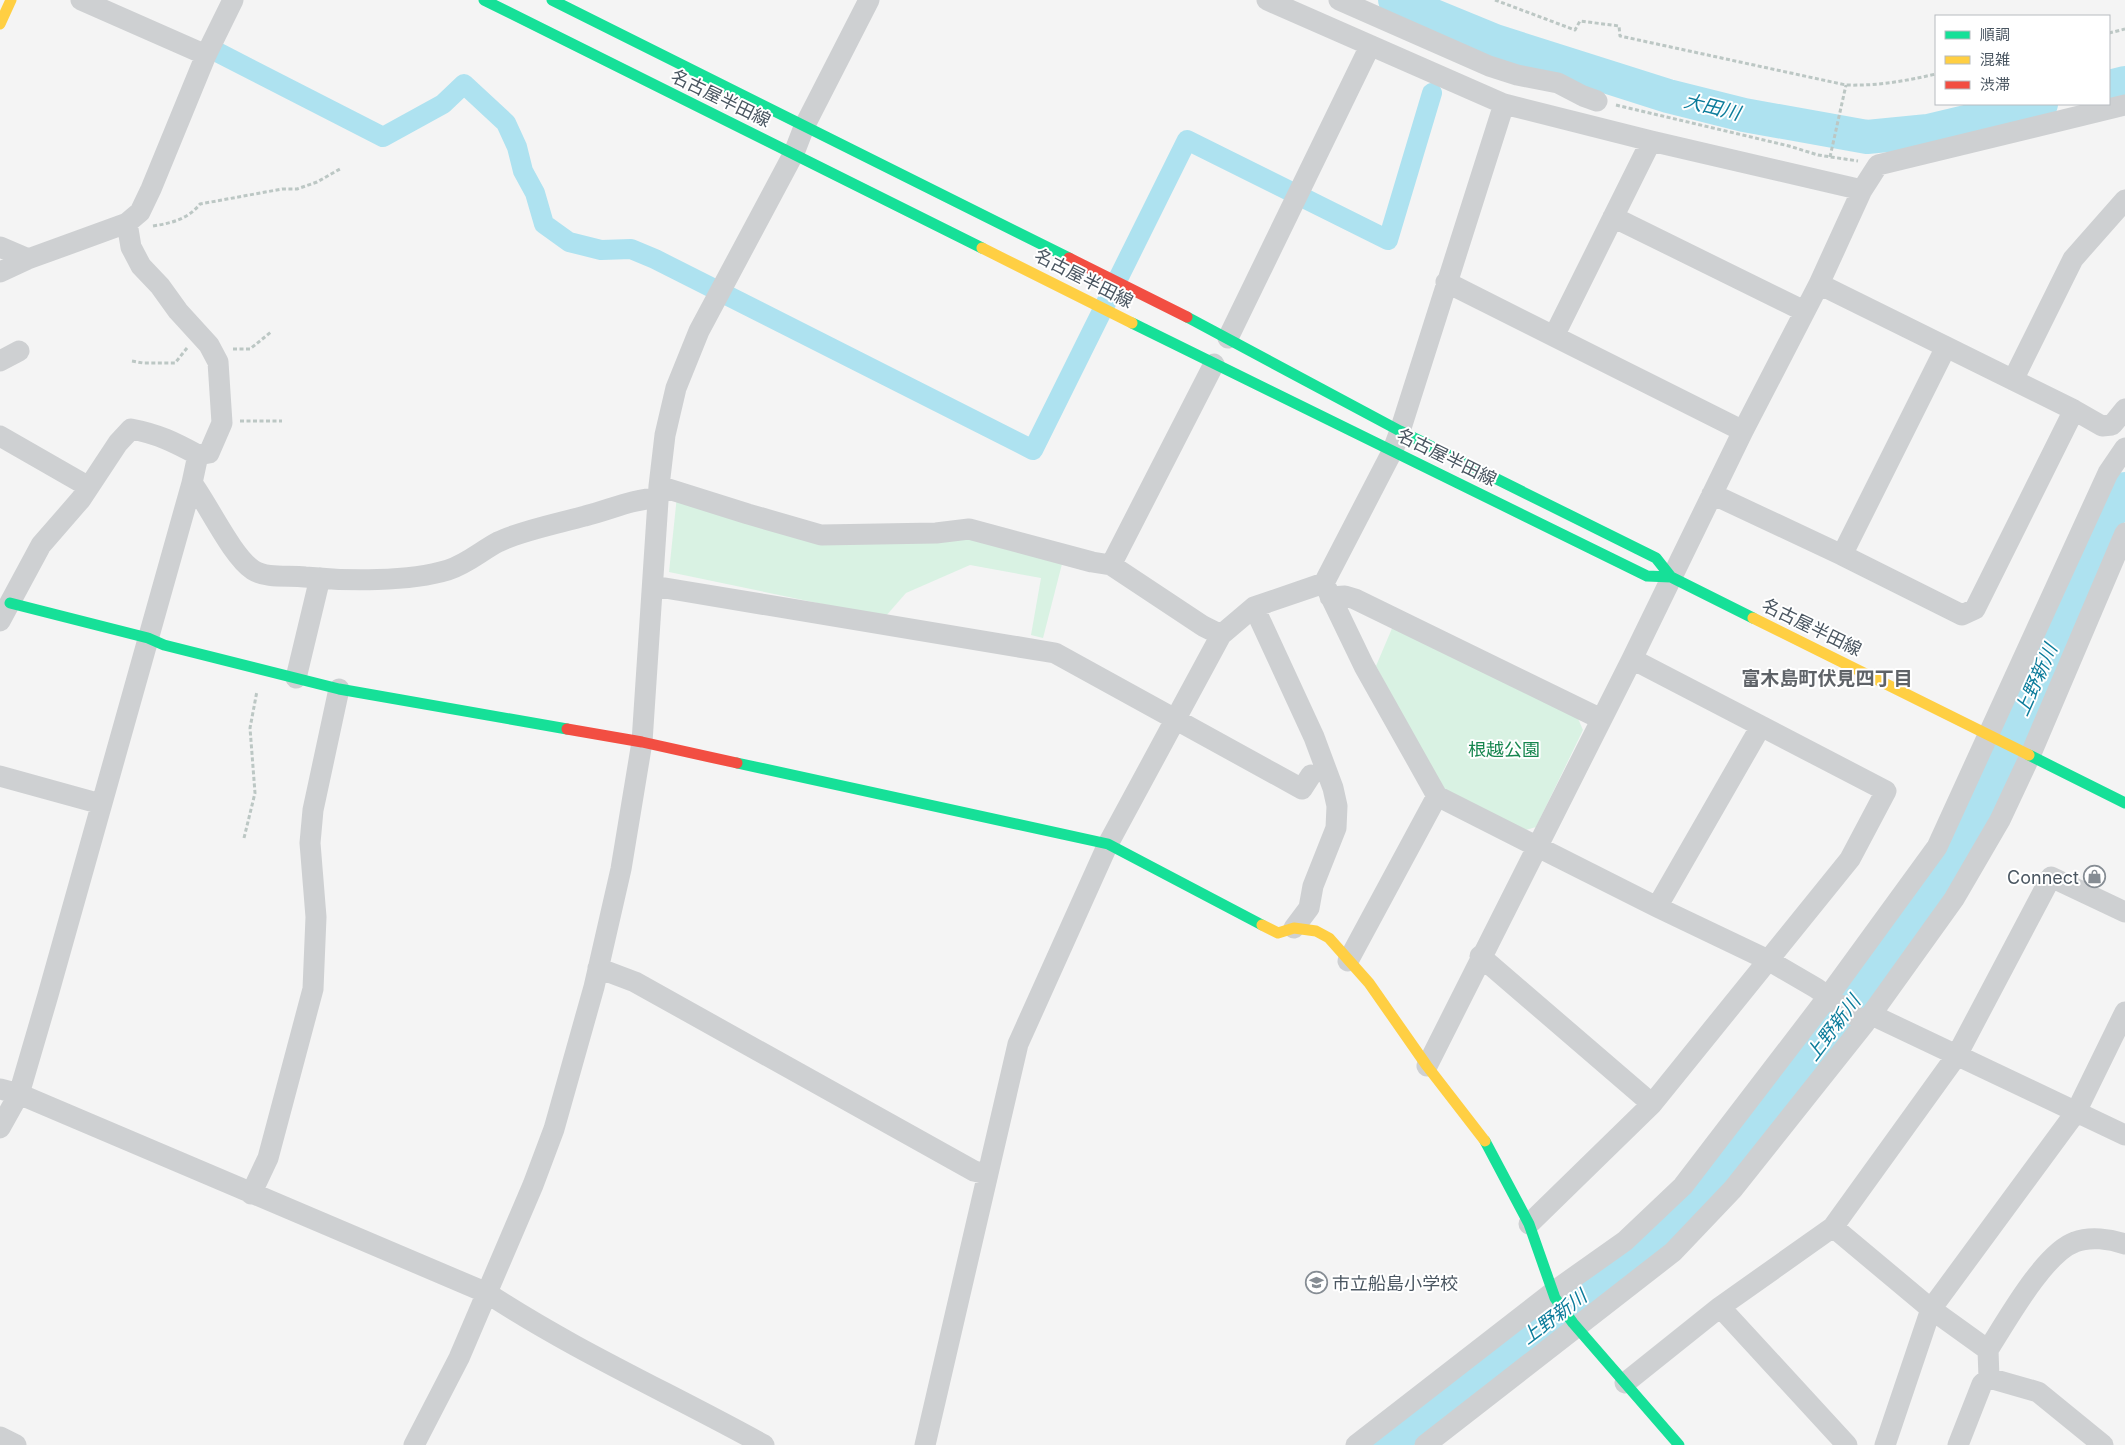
<svg xmlns="http://www.w3.org/2000/svg" width="2125" height="1445" font-family="Inter,'Noto Sans JP',sans-serif">
	<style>
		.green { fill: #d9f2e3 }
		.lines { fill: none; stroke-linecap: round; stroke-linejoin: round }
		.canal { stroke: #aee2f0; stroke-width: 20 }
		.river { stroke: #aee2f0; stroke-width: 34 }
		.path { stroke: #bcc7c4; stroke-width: 3; stroke-dasharray: 4 2.5; stroke-linecap: butt }
		.street { stroke: #ced0d2; stroke-width: 21 }
		.fast { stroke: #16e098; stroke-width: 11 }
		.slow { stroke: #ffcf43; stroke-width: 11 }
		.jam { stroke: #f24e42; stroke-width: 11 }
		.labels { text-anchor: middle; dominant-baseline: central; stroke-width: 4; stroke-linejoin: round; paint-order: stroke }
		.street-label { font-size: 18px; fill: #4a5661; stroke: #fff }
		.park-label { font-size: 18px; fill: #17864f; stroke: #fff }
		.poi-label { font-size: 18px; fill: #4a5661; stroke: #fff; text-anchor: end }
		.water-label { font-size: 19px; font-style: italic; fill: #0c7c9b; stroke: #fff }
		.neighbourhood-label { font-size: 19px; font-weight: bold; fill: #5f6368; stroke: #fff }
	</style>
	<rect width="100%" height="100%" fill="#f4f4f4"/>
	<path class="green" d="M677 496 820 540 972 536 1063 560 1043 638 1031 635 1041 578 970 565 906 593 885 617 669 572Z
		M1393 626 1576 714 1583 730 1536 827 1526 830 1441 788 1376 666Z"/>
	<g class="lines">
		<path class="canal" d="M219 53 383 137 443 104 464 84 506 123 517 147 523 171 535 193 544 224 569 242 601 250 631 249 655 259 1033 450 1187 140 1388 240 1432 93"/>
		<path class="river" d="M1395 0 1495 41 1668 96 1744 115 1867 137 1928 131 2041 104
			M2109 87 2125 83
			M1386 1445 1546 1325 1668 1230 1715 1187 1804 1071 1911 923 1967 835 2001 764 2105 522 2125 489"/>
		<path class="path" d="M1495 0 1575 30 1580 21 1619 26 1620 36 1846 85C1878 86 1905 81 1936 74
			M2109 33 2125 29
			M1616 105 1789 146 1818 155 1858 161
			M1830 157 1846 85
			M153 226C172 223 188 219 200 204L282 189H297L317 182 340 169
			M233 349H250L271 332
			M132 361 143 363H175L187 348
			M240 421H282
			M244 838 255 793 250 728 257 691"/>
		<path class="street" d="M81 0 206 55
			M1267 0 1504 104 1651 141 1862 190
			M1339 0 1489 66 1517 75 1558 83 1583 96 1597 101
			M1613 217 1804 311
			M127 223 131 247 141 266 160 286 178 311 209 345 218 362 222 423 209 453 198 455
			M0 247 28 259
			M0 272 28 259 127 223 140 212 151 189 206 55 233 0
			M1446 282 1743 431
			M1819 284 2074 410 2102 426 2112 425 2125 409
			M1554 336 1651 141
			M1228 338 1370 46
			M0 361 19 351
			M2013 380 2073 259 2125 200
			M0 436 89 487
			M659 486 748 514 821 535 936 533 969 529 1092 562 1111 565 1203 626 1221 635 1254 607 1324 583 1393 450 1400 431 1504 104
			M1712 494 1842 555 1962 615 1975 609 2074 410
			M1842 555 1946 347
			M1111 565 1214 364
			M1324 583 1364 666 1437 796 1348 961
			M653 586 1055 653 1302 789 1311 775
			M1330 597 1345 596 1355 599 1601 719
			M1254 607 1314 737 1333 788 1337 806 1336 828 1313 886 1309 908 1294 928
			M0 621 41 545 81 499 118 443 131 429C158 434 174 442 198 455L192 483C209 506 232 556 253 570 267 579 289 575 305 577 346 581 409 582 448 570 467 564 481 551 498 542 520 531 560 523 585 516 610 510 632 499 658 498
			M296 678 320 578
			M0 776 101 804
			M1437 796 1657 907 1768 960 1816 988 1865 1023 1954 899 2000 820 2030 756 2125 533
			M1657 907 1761 726
			M1480 956 1652 1104
			M598 968 635 982 974 1171 987 1174
			M1872 1015 2125 1135
			M1427 1066 1632 659 1743 431 1819 284 1862 190 1878 165 2125 105
			M0 1089 19 1094 487 1293C575 1351 672 1394 764 1445
			M0 1128 19 1094 48 995 192 483
			M251 1194 268 1158 313 989 316 917 310 843 313 810 339 689
			M1529 1224 1652 1104 1850 859 1886 791 1632 659
			M1833 1227 1931 1309 1988 1350 1989 1378 2038 1392 2103 1445
			M1720 1307 1847 1445
			M1988 1350C2006 1322 2044 1253 2075 1242 2090 1236 2110 1239 2125 1244
			M1625 1383 1720 1307 1833 1227 1957 1055 2051 877 2125 912
			M0 1437 16 1445
			M414 1445 459 1358 533 1185 554 1129 594 987 621 869 642 742 659 486 665 435 676 388 699 331 794 153 804 127 869 0
			M925 1445 1018 1044 1108 844 1221 635
			M1356 1445 1553 1292 1625 1241 1683 1186 1827 998 1937 847 2108 473 2125 448
			M1425 1445 1673 1252 1733 1189 1865 1023
			M1885 1445 1931 1309 2076 1112 2125 1012
			M1958 1445 1982 1384 1989 1378"/>
		<path class="fast" d="M484 0 982 248
			M552 0 1069 258
			M1187 317 1400 431 1656 558 1671 577
			M1132 323 1647 576 1671 577 1753 618
			M10 603 148 638 164 645 339 689 567 729
			M2029 755 2125 803
			M737 763 1108 844 1262 925
			M1485 1141 1529 1224 1555 1298 1573 1323 1679 1445"/>
		<path class="slow" d="M0 24 11 0
			M982 248 1132 323
			M1753 618 2029 755
			M1262 925 1278 933 1294 928 1316 931 1329 938 1369 983 1427 1066 1485 1141"/>
		<path class="jam" d="M1069 258 1187 317
			M567 729 642 742 737 763"/>
	</g>
	<defs>
		<symbol id="shop-ring" viewBox="-11 -11 22 22"><circle r="9.5" fill="#fff" stroke="#868d94" stroke-width="1.5"/><path d="M-5-2.5h2.3a2.7 3.5 0 0 1 5.4 0H5L5.5 6h-11ZM-1.5-2.5h3a1.5 2.3 0 0 0-3 0Z" fill="#868d94"/></symbol>
		<symbol id="school-ring" viewBox="-11 -11 22 22"><circle r="9.5" fill="#fff" stroke="#868d94" stroke-width="1.5"/><path d="M0-5L7-2L0 1L-7-2ZM-4 1L0 2.5L4 1V4Q0 6-4 4Z" fill="#868d94"/></symbol>
	</defs>
	<g fill-rule="evenodd">
		<use href="#shop-ring" x="2082" y="864" width="25" height="25"/>
		<use href="#school-ring" x="1304" y="1270" width="25" height="25"/>
	</g>
	<g class="labels">
		<g class="street-label">
			<text transform="translate(721 98) rotate(26)">名古屋半田線</text>
			<text transform="translate(1084 278) rotate(27)">名古屋半田線</text>
			<text transform="translate(1447 457) rotate(26)">名古屋半田線</text>
			<text transform="translate(1812 627) rotate(26)">名古屋半田線</text>
		</g>
		<g class="park-label">
			<text x="1504" y="749">根越公園</text>
		</g>
		<g class="poi-label">
			<text x="2079" y="877">Connect</text>
			<text x="1332" y="1283" text-anchor="start">市立船島小学校</text>
		</g>
		<g class="water-label">
			<text transform="translate(1712 107) rotate(14)">大田川</text>
			<text transform="translate(2036 680) rotate(-66)">上野新川</text>
			<text transform="translate(1833 1028) rotate(-53)">上野新川</text>
			<text transform="translate(1554 1317) rotate(-37)">上野新川</text>
		</g>
		<g class="neighbourhood-label">
			<text x="1827" y="678">富木島町伏見四丁目</text>
		</g>
	</g>
	<rect x="1935" y="15" width="175" height="90" fill="#ffffff" stroke="#b7bbc0"/>
	<rect x="1945" y="31" width="25" height="8" fill="#16e098" stroke="#b7bbc0"/>
	<text x="1980" y="40" font-size="15" fill="#4a5661">順調</text>
	<rect x="1945" y="56" width="25" height="8" fill="#ffcf43" stroke="#b7bbc0"/>
	<text x="1980" y="65" font-size="15" fill="#4a5661">混雑</text>
	<rect x="1945" y="81" width="25" height="8" fill="#f24e42" stroke="#b7bbc0"/>
	<text x="1980" y="90" font-size="15" fill="#4a5661">渋滞</text>
</svg>
